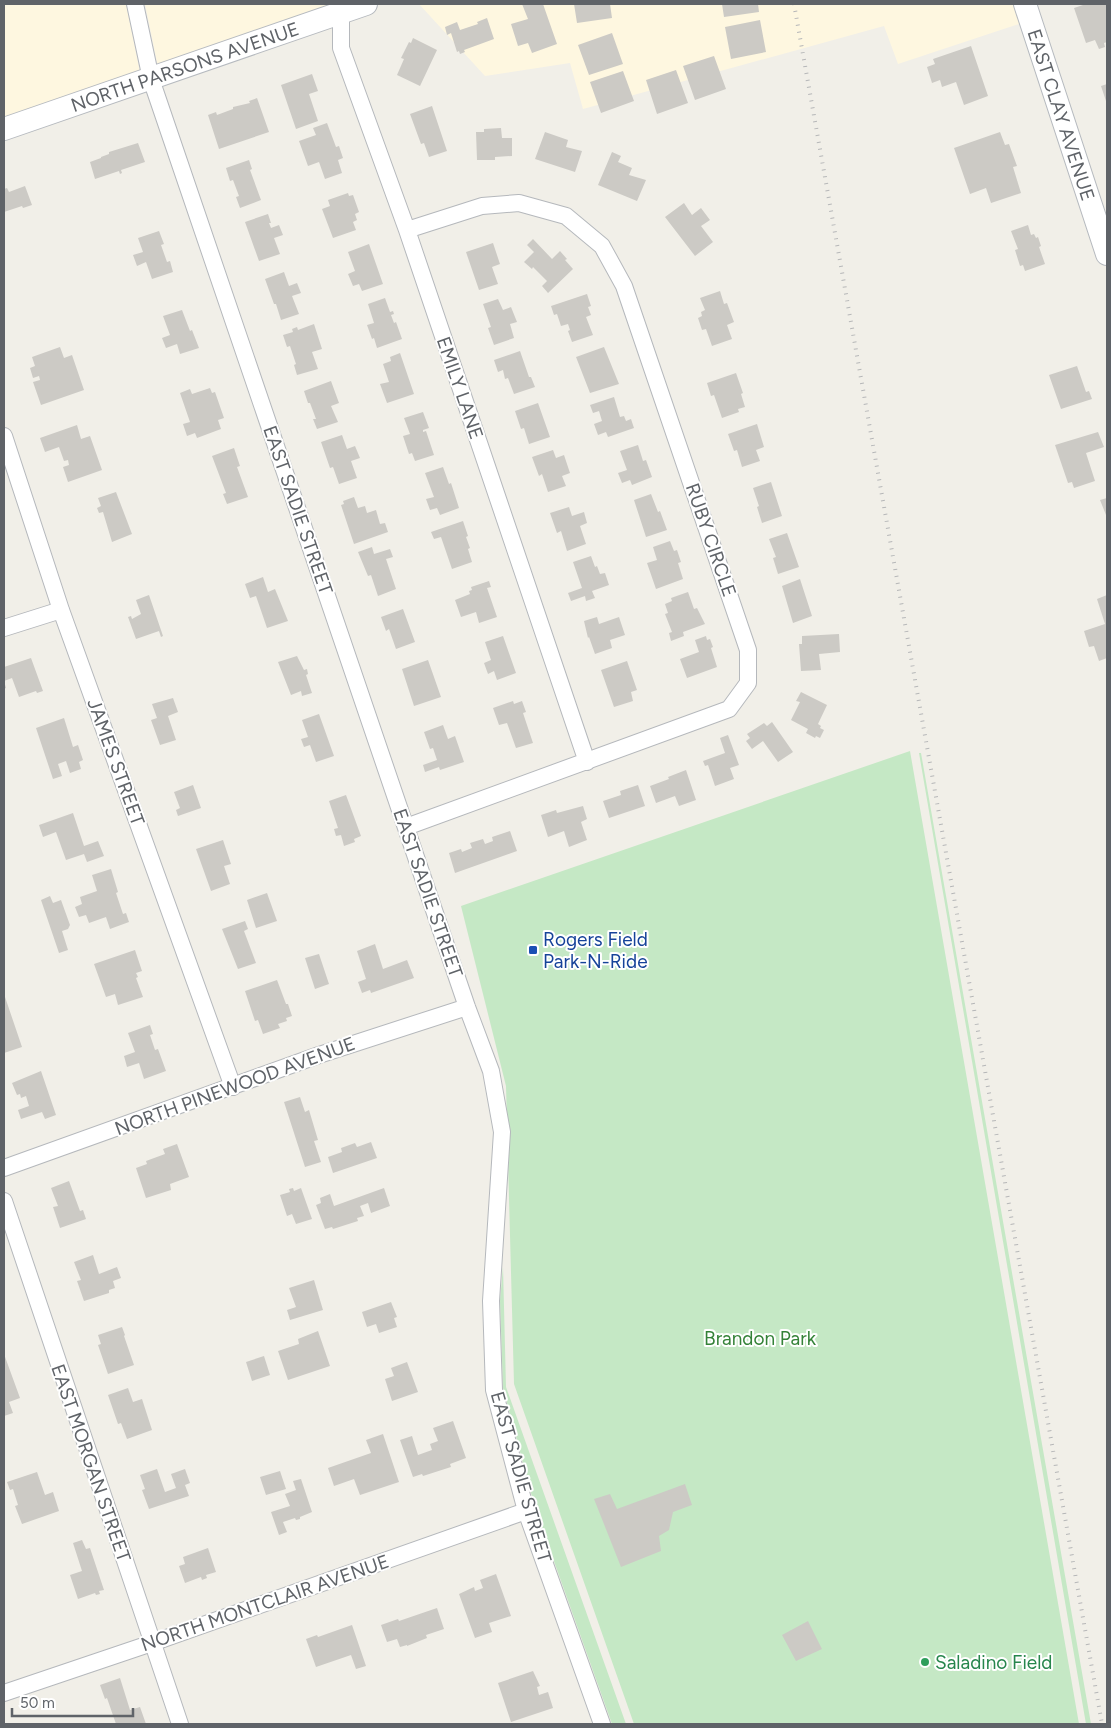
<svg xmlns="http://www.w3.org/2000/svg" width="1111" height="1728" font-family="Figtree,sans-serif">
	<style>
		.commercial { fill: #fef7e0 }
		.green { fill: #c5e8c5 }
		.building { fill: #cccac5 }
		.lines { fill: none; stroke-linecap: round; stroke-linejoin: round }
		.street-casing { stroke: #b5b8bc; stroke-width: 18 }
		.secondary-casing { stroke: #b6babf; stroke-width: 24 }
		.street { stroke: #fff; stroke-width: 16 }
		.secondary { stroke: #fff; stroke-width: 22 }
		.rail { stroke: #b6b7b8; stroke-width: 4; stroke-dasharray: 1 6; stroke-linecap: butt }
		.transit-dot { fill: #1a4fb4; stroke: #fff; stroke-width: 2 }
		.leisure-dot { fill: #2e9e5b; stroke: #fff; stroke-width: 2 }
		.labels { text-anchor: middle; dominant-baseline: central; stroke-width: 4; stroke-linejoin: round; paint-order: stroke }
		.street-label { font-size: 19px; fill: #5f6368; stroke: #fff }
		.transit-label { font-size: 19px; fill: #164399; stroke: #fff; text-anchor: start }
		.park-label { font-size: 19px; fill: #348238; stroke: #fff }
		.leisure-label { font-size: 19px; fill: #27864d; stroke: #fff; text-anchor: start }
	</style>
	<rect width="100%" height="100%" fill="#f1efe8"/>
	<path class="commercial" d="M4 4H126L140 73 4 121Z
		M145 4H330V7L158 67Z
		M419 4H1015L1022 23 898 64 884 26 583 109 570 63 485 76Z"/>
	<path class="green" d="M910 751 1079 1724H634L514 1384 506 1086 461 906Z
		M919 753H921L1091 1724H1086Z
		M503 1267 506 1387 626 1724H612L535 1508 503 1388 500 1300Z"/>
	<path class="building" d="M522 4H543L557 44 532 53 528 43 518 46 511 24 528 19Z
		M574 4H610L612 18 577 23Z
		M722 4H758L759 12 724 17Z
		M1082 4H1107V42L1104 43 1105 47 1099 49 1095 40 1086 43 1074 8 1083 5Z
		M487 18 494 39 464 50 465 52 460 54 459 51 457 52 451 33 447 35 445 27 457 22 460 30 478 24 477 22Z
		M760 20 766 52 731 59 725 27Z
		M612 33 623 64 589 75 578 45Z
		M413 38 437 50 420 86 397 75 404 59 401 58 409 42 411 43Z
		M971 46 988 96 964 105 956 82 942 87 940 80 932 83 927 67 935 64 933 59Z
		M714 56 726 89 695 100 683 66Z
		M676 70 688 103 657 114 646 80Z
		M623 71 634 101 601 113 590 82Z
		M312 74 318 91 309 94 318 121 296 129 281 85Z
		M1107 84V104L1101 86Z
		M257 98 269 132 219 149 208 115 216 112 217 115 233 109V107L250 103 249 101Z
		M432 106 447 151 429 157 424 143 421 144 410 114Z
		M327 123 336 147 339 146 343 158 338 160 342 173 325 179 319 162 308 166 299 141 316 135 313 128Z
		M501 128 502 138H512V156L495 157V160H477L476 132H484V129Z
		M545 132 568 140 566 147 582 151 575 172 535 159Z
		M1000 132 1005 145 1009 144 1017 166 1013 167 1021 193 991 203 986 188 970 194 954 148Z
		M138 143 145 162 121 170 122 173 120 174 119 171 95 179 90 162 101 158V157L109 154V152Z
		M612 152 621 156 618 162 632 168 629 175 646 180 637 201 598 185Z
		M249 160 252 169 250 170 261 200 240 208 236 197 239 196 233 180 230 181 226 168Z
		M25 186 32 205 23 208 22 206 4 212V189L7 188 9 192Z
		M348 193 349 196 353 195 359 212 355 214 357 220 353 222 356 230 333 238 322 209 330 206 328 200Z
		M684 203 692 215 701 208 710 220 701 226 713 242 695 256 665 217Z
		M268 214 271 223H269L271 228 279 225 283 235 274 238 280 254 259 261 245 222Z
		M1028 225 1031 235 1034 234 1036 238 1038 237 1041 246 1039 247 1045 264 1025 271 1023 265 1020 266 1015 250 1018 249 1011 231Z
		M159 231 164 244 161 245 167 262 170 261 173 272 152 279 146 262 137 266 133 255 143 252 138 238Z
		M533 239 552 259 560 251 567 259 565 260 573 269 548 293 542 286 547 281 533 267 532 269 524 262 534 252 527 245Z
		M493 243 500 264 492 267 498 284 479 290 466 252Z
		M369 244 383 284 362 291 359 284 353 286 348 274 355 271 348 252Z
		M284 272 289 286 297 283 301 293 292 296 299 314 281 320 276 304H274L265 279Z
		M720 291 724 304 727 303 734 322 727 325 732 339 712 346 706 329 702 330 698 318 702 316 701 312 705 310 700 298Z
		M587 294 591 306 588 307 591 315 586 317 593 335 572 342 568 331 570 330 568 324 561 326 557 314 554 315 551 306Z
		M385 298 390 312 393 311 394 314 391 315 394 323 396 322 402 339 377 348 374 338 372 339 367 325 374 323 368 304Z
		M498 299 503 310 511 307 517 322 510 324 514 338 494 345 488 328 491 327 483 304Z
		M182 310 190 331 192 330 199 348 180 354 177 344 166 348 162 338 170 335 163 316Z
		M314 324 322 349 312 352 318 369 297 375 294 365 296 364 290 346 287 347 283 335 293 332 292 329 297 327 298 330Z
		M60 347 64 358 72 355 84 390 41 405 33 382 40 380 39 376 33 378 30 368 35 366 32 357Z
		M604 347 619 384 590 393 576 357Z
		M520 351 529 377H531L535 387 514 394 508 378 505 379 503 370 498 372 494 360Z
		M400 353 414 394 387 403 380 384 389 382 383 364 391 361 390 357Z
		M1077 366 1086 392 1089 391 1092 399 1061 409 1049 375Z
		M736 373 743 393 741 394 745 407 738 409 739 412 722 418 714 395 711 396 707 383Z
		M331 381 339 403 331 406 338 422 317 429 313 419H316L310 403H308L304 391Z
		M210 388 212 393 215 392 224 418 218 420 221 429 197 438 195 433 187 436 183 424 190 422 180 393 190 389 192 394Z
		M614 397 620 417 624 416 626 421 631 419 634 428 608 437 606 432 598 435 594 424 602 421 599 411 593 413 590 405Z
		M538 403 550 437 529 444 524 428 521 429 515 411Z
		M423 412 429 428 423 430V432L426 431 434 455 415 461 412 453 409 454 403 436 410 434 404 418Z
		M757 424 764 447 756 450 760 461 742 467 737 450 734 451 728 434Z
		M77 425 81 439 90 436 102 470 68 482 63 467 69 465 68 460 64 461 59 447 45 452 40 438Z
		M1098 432 1104 447 1086 453 1095 481 1074 488 1072 482 1068 483 1055 445Z
		M342 435 347 449 355 446 360 458 351 461 357 478 339 484 333 467 330 468 321 442Z
		M638 445 643 461 646 460 652 477 632 485 630 480 622 483 618 473 627 470 620 451Z
		M234 448 240 466 237 467 248 497 227 504 223 494 226 493 212 456Z
		M553 450 556 458 564 455 570 473 562 476 566 486 548 492 542 474 539 476 532 457Z
		M443 467 449 484 451 483 459 508 440 515 437 508 430 510 426 499 434 497 425 473Z
		M771 482 782 516 762 523 757 507 759 506 753 488Z
		M116 492 132 534 112 542 103 512 99 513 97 508 101 506 98 498Z
		M651 494 658 512 660 511 667 530 646 537 634 500Z
		M354 497 358 508 365 506 367 513 376 510 380 524 385 523 388 532 354 544 341 505 344 504 343 501Z
		M1107 498V515H1106L1100 500Z
		M569 507 572 516 584 512 587 523 580 526 586 544 567 551 561 531 557 533 550 513Z
		M463 521 468 536 466 537 470 548 468 549 472 562 452 569 441 537 434 539 431 532Z
		M787 533 799 567 778 574 773 558 776 557 769 539Z
		M670 541 674 551 677 550 681 562 678 563 683 579 656 589 647 563 657 560 653 547Z
		M372 547 374 554 390 549 393 557 386 559 396 589 378 596 371 575 368 576 358 552Z
		M591 556 595 567 597 566 600 574 605 573 609 585 592 591 595 598 586 601 585 596 571 601 568 593 582 588 573 562Z
		M263 577 268 592 275 589 288 621 267 628 256 596 250 598 245 584Z
		M800 579 812 616 793 623 782 586Z
		M489 581 491 587 487 588 497 617 479 623 476 612 461 617 455 600 470 594 469 591 472 590 471 587Z
		M688 592 694 609 697 608 705 624 683 632 684 636 671 641 669 633 672 632 665 614 668 613 665 604 672 601 671 598Z
		M149 595 163 636 161 637 159 631 136 639 128 617 131 616 132 619 141 614 136 600Z
		M1107 595V658L1099 661 1094 646 1089 647 1084 631 1105 624 1097 599Z
		M403 609 415 642 396 649 389 629 386 631 381 617Z
		M597 617 599 624 619 617 625 635 610 640 612 648 595 654 589 637 588 638 584 621Z
		M839 634 840 652 819 654 821 670 801 671 799 644H802V636Z
		M503 636 516 673 497 680 494 671 488 674 484 663 491 660 485 642Z
		M706 636 707 640 710 639 713 647 711 648 717 667 687 678 680 659 699 652 695 640Z
		M297 656 304 670 307 669 308 674 306 675 312 693 302 696 301 691 291 695 278 662Z
		M31 658 43 691 37 693 36 691 19 697 12 678 4 681 6 688 4 689V667Z
		M428 660 441 697 414 706 402 669Z
		M627 661 637 690 631 692 633 701 614 707 601 670Z
		M801 692 827 705 818 724 821 726 820 728 824 730 820 738 816 736 815 738 806 733 808 729 791 720 800 702 796 701Z
		M173 698 178 712 168 716 176 740 160 745 151 720 157 718 152 704Z
		M513 701 514 704 522 701 526 712 523 713 533 743 516 748 507 723 499 725 493 708Z
		M319 714 334 756 316 762 310 745 304 747 301 739 308 737 302 720Z
		M64 718 73 747 78 745 83 760 79 762 81 769 70 773 66 761 58 764 62 776 53 779 36 728Z
		M772 722 793 752 778 762 763 741 752 749 746 741 750 738 747 734 764 723 767 726Z
		M443 725 448 739 455 736 464 762 440 770 439 767 425 772 423 765 437 760 433 748 430 749 424 732Z
		M728 735 739 765 730 768 734 779 715 786 708 765 705 766 703 761 725 753 720 738Z
		M686 770 696 800 679 806 675 796 656 803 650 786 669 779 668 777Z
		M193 785 201 808 178 816 176 810 180 808 174 792Z
		M638 785 645 806 609 818 603 801 621 795 620 791Z
		M346 795 361 836 354 839 355 842 344 846 341 835 336 836 334 829 338 828 329 801Z
		M583 806 587 819 581 822 587 840 569 847 564 831 548 837 541 815 556 810 557 813Z
		M73 813 84 846 98 841 104 856 87 862 84 854 66 860 56 832 43 837 39 825Z
		M510 831 517 851 455 873 449 853 461 849 462 852 472 848 470 843 483 839 485 844 493 841 492 837Z
		M223 840 231 864 224 866 230 884 211 891 196 849Z
		M111 869 118 892 116 893 123 914 126 913 129 922 110 929 106 917 89 923 86 915 79 917 75 907 82 904 80 897 97 891 92 875Z
		M267 893 277 921 256 928 247 900Z
		M50 896 53 903 61 900 70 925 68 929 62 931 68 950 59 953 41 900Z
		M245 921 248 929 244 931 256 963 238 969 222 929Z
		M375 944 383 969 407 960 414 978 371 993 370 990 362 993 358 982 366 979 357 951Z
		M135 950 142 971 136 973 138 977 136 978 143 997 118 1005 115 994 106 997 94 964Z
		M319 954 329 984 315 989 305 958Z
		M277 980 286 1004H288L292 1016 286 1018 287 1021 278 1024 280 1028 263 1034 258 1020 255 1021 245 991Z
		M4 994 22 1047 4 1053Z
		M150 1025 153 1034 150 1035 155 1050 158 1049 166 1071 144 1079 139 1063 127 1067 124 1056 135 1052 128 1033Z
		M41 1071 56 1115 45 1119 42 1112 21 1119 18 1110 29 1106 26 1096 21 1098 20 1094 17 1095 12 1083Z
		M300 1097 305 1112 309 1110 318 1140 314 1141 321 1162 305 1167 284 1102Z
		M371 1142 377 1158 333 1173 328 1157 342 1152 341 1148 355 1143 357 1147Z
		M177 1144 189 1177 170 1184 171 1190 146 1198 136 1168 147 1164 146 1161 165 1154 163 1149Z
		M69 1181 80 1211 83 1210 86 1219 60 1228 53 1207 58 1206 51 1188Z
		M293 1188 294 1191 301 1188 312 1219 296 1224 292 1214 287 1216 280 1195 290 1192 289 1189Z
		M384 1188 390 1206 371 1213 368 1203 360 1206 364 1216 357 1218 358 1221 333 1229 332 1227 325 1229 316 1205 321 1203 320 1198 330 1194 334 1206Z
		M93 1255 99 1274 117 1267 121 1278 113 1281 115 1288 109 1290V1293L84 1301 77 1281 81 1280 74 1262Z
		M314 1280 323 1310 290 1320 287 1310 296 1307 289 1288Z
		M391 1302 397 1317 394 1318 397 1327 379 1333 376 1324 367 1327 362 1312Z
		M122 1327 125 1335 124 1336 134 1365 108 1374 98 1345 101 1344 98 1335Z
		M318 1331 330 1366 288 1380 278 1351 299 1344 298 1339Z
		M4 1354 20 1398 9 1402 13 1413 4 1416Z
		M264 1356 270 1375 252 1381 246 1362Z
		M407 1362 418 1392 392 1401 385 1379 394 1376 391 1368Z
		M128 1388 133 1402 142 1399 152 1430 127 1439 121 1423 118 1424 108 1395Z
		M453 1421 466 1458 450 1464 451 1467 423 1476 422 1474 413 1477 400 1440 412 1436 418 1455 432 1450 430 1444 438 1441 433 1428Z
		M383 1434 399 1482 360 1495 354 1479 334 1486 328 1468 371 1453 366 1440Z
		M157 1469 165 1492 176 1488 171 1474 185 1469 190 1483 185 1485 189 1496 149 1509 142 1490 145 1489 140 1475Z
		M280 1471 286 1489 266 1495 260 1477Z
		M37 1472 45 1495 53 1492 59 1511 22 1524 15 1506 18 1505 13 1489 10 1490 7 1482Z
		M301 1479 312 1512 300 1517V1519L296 1520 295 1518 283 1522 287 1532 279 1535 271 1512 290 1506 285 1494 296 1490 293 1481Z
		M685 1484 692 1505 673 1512 669 1530 659 1536 661 1551 621 1567 594 1499 610 1494 617 1509Z
		M82 1540 86 1549 90 1548 104 1590 99 1591 100 1594 96 1595 95 1593 78 1599 70 1575 82 1571 73 1543Z
		M208 1548 216 1572 206 1575 207 1578 202 1580 201 1577 185 1583 179 1566 185 1564 183 1557Z
		M496 1574 511 1616 489 1623 492 1632 475 1638 459 1594 474 1587 475 1591 483 1588 480 1580Z
		M437 1608 444 1629 426 1635 427 1638 407 1646V1645L400 1647 397 1639 387 1642 381 1625 398 1619 399 1621Z
		M808 1621 822 1649 796 1661 782 1635Z
		M352 1625 366 1666 356 1669 351 1655 316 1667 306 1639 317 1635 318 1637Z
		M533 1671 540 1686 537 1687 539 1695 548 1692 553 1708 511 1722 498 1683Z
		M120 1678 130 1710 140 1707 146 1724H116L107 1698 105 1699 100 1685Z"/>
	<g class="lines">
		<defs>
			<path id="street" d="M135 4 151 79 467 1007 491 1071 502 1132 491 1301 494 1390 526 1511 602 1724
				M339 4 341 13V48L407 230 587 762
				M4 436 61 610 233 1087
				M4 628 61 610
				M406 827 729 709 748 683V650L624 286 602 246 566 216 519 203 482 206 407 230
				M4 1168 319 1055 467 1007
				M4 1201 180 1724
				M4 1693 152 1643 526 1511"/>
			<path id="secondary" d="M1025 4 1107 254
				M4 129 366 4"/>
		</defs>
		<use href="#street" class="street-casing"/>
		<use href="#secondary" class="secondary-casing"/>
		<use href="#street" class="street"/>
		<use href="#secondary" class="secondary"/>
		<path class="rail" d="M794 4 1102 1724"/>
	</g>
	<rect class="transit-dot" x="528" y="945" width="10" height="10" rx="2.5"/>
	<circle class="leisure-dot" cx="925" cy="1662" r="5"/>
	<g class="labels">
		<g class="street-label">
			<text transform="translate(185 67) rotate(-19)">NORTH PARSONS AVENUE</text>
			<text transform="translate(1061 115) rotate(72)">EAST CLAY AVENUE</text>
			<text transform="translate(460 388) rotate(71)">EMILY LANE</text>
			<text transform="translate(298 510) rotate(71)">EAST SADIE STREET</text>
			<text transform="translate(711 540) rotate(71)">RUBY CIRCLE</text>
			<text transform="translate(116 762) rotate(70)">JAMES STREET</text>
			<text transform="translate(428 893) rotate(71)">EAST SADIE STREET</text>
			<text transform="translate(235 1086) rotate(-20)">NORTH PINEWOOD AVENUE</text>
			<text transform="translate(91 1463) rotate(71)">EAST MORGAN STREET</text>
			<text transform="translate(521 1477) rotate(74)">EAST SADIE STREET</text>
			<text transform="translate(265 1603) rotate(-19)">NORTH MONTCLAIR AVENUE</text>
		</g>
		<g class="transit-label">
			<text x="543" y="939">Rogers Field<tspan x="543" dy="22">Park-N-Ride</tspan></text>
		</g>
		<g class="park-label">
			<text x="760" y="1338">Brandon Park</text>
		</g>
		<g class="leisure-label">
			<text x="935" y="1662">Saladino Field</text>
		</g>
	</g>
	<rect width="1111" height="1728" fill="none" stroke="#5f6368" stroke-width="10"/>
	<path d="M12 1708v8h121v-8" fill="none" stroke="#5f6368" stroke-width="2.5"/>
	<text x="20" y="1708" font-size="15" fill="#5f6368" stroke="#ffffff" stroke-width="4" paint-order="stroke">50 m</text>
</svg>
